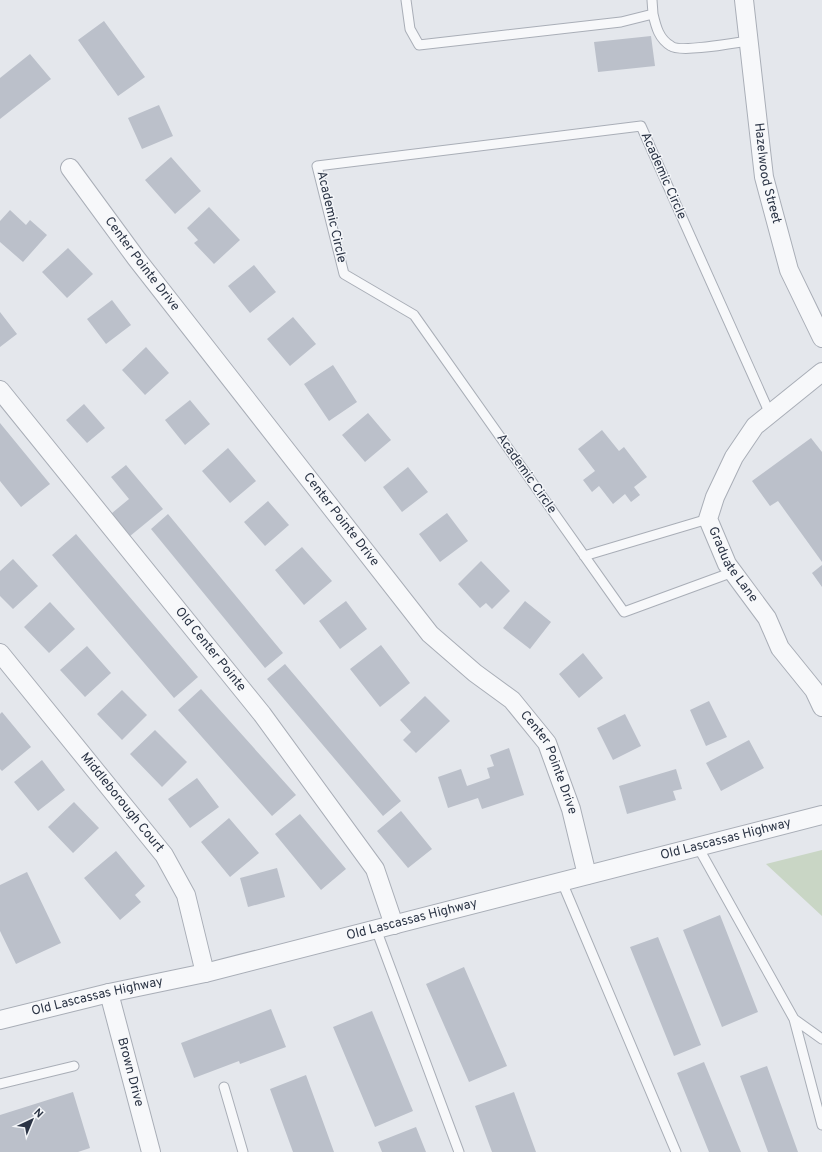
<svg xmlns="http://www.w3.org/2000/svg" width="822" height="1152" font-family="Overpass,sans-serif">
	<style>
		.green { fill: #c9d6c5 }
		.building { fill: #bbc0ca }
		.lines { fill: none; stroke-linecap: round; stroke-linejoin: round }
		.lane-casing { stroke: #a9aeb7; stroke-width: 11 }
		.street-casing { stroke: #a9aeb7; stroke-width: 20 }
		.lane { stroke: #f7f8fa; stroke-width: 9 }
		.street { stroke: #f7f8fa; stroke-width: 18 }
		.labels { text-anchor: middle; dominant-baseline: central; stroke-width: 3; stroke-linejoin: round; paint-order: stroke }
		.street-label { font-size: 13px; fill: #2b3445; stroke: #f4f6f9 }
	</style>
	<rect width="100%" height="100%" fill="#e4e7ec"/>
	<path class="green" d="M822 850V916L766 864Z"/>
	<path class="building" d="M104 21 145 77 118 96 78 40Z
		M651 36 655 66 598 72 594 42Z
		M30 54 51 79 0 119V78Z
		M159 105 173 136 142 149 128 118Z
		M171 157 201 191 175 214 145 180Z
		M209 207 240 240 214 264 194 243 198 240 187 228Z
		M10 210 26 225 30 220 47 235 23 262 0 242V221Z
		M68 248 93 274 67 298 42 272Z
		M254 265 276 292 250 313 228 286Z
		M112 300 131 325 106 344 87 319Z
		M0 312 17 334 0 347Z
		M293 317 316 344 290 366 267 339Z
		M146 347 169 373 145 395 122 370Z
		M333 365 357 402 329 421 304 384Z
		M190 400 210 424 185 445 165 420Z
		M84 404 105 428 87 443 66 420Z
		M368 413 391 440 365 462 342 435Z
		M0 423 50 484 21 507 0 481Z
		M602 430 619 451 624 447 647 477 634 487 640 495 631 502 625 494 613 504 599 486 592 492 583 480 595 471 578 449Z
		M811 438 822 452V562L778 501 770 506 752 481Z
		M228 448 256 481 230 503 202 471Z
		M126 465 163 509 124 541 106 518 129 499 111 477Z
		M408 467 428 492 402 512 383 487Z
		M268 501 289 525 265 546 244 522Z
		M447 513 468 541 440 562 419 534Z
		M168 514 283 653 265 668 151 529Z
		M76 534 198 677 174 698 52 555Z
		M302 547 332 581 304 605 275 570Z
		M13 559 38 586 13 609 0 596V571Z
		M481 561 510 591 492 609 486 603 480 608 458 584Z
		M822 565V587L812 573Z
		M346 601 367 629 340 649 319 621Z
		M525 601 551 622 530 649 503 628Z
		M50 602 75 629 49 653 24 627Z
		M381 645 410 683 380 707 350 669Z
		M87 646 111 673 85 697 60 670Z
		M583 653 603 678 579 698 559 674Z
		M285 664 401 801 383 816 267 679Z
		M201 689 296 795 272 816 178 710Z
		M122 690 147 715 122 740 97 714Z
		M425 696 450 721 416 753 403 740 411 732 400 720Z
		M709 701 727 737 706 746 690 710Z
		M2 712 31 747 2 771 0 769V714Z
		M625 714 641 746 613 760 597 728Z
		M155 730 187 762 162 787 130 754Z
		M749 740 764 768 721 791 706 763Z
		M509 748 524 795 482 809 478 798 448 808 438 777 461 769 467 786 490 778 487 768 494 766 490 755Z
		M42 760 65 790 38 811 14 782Z
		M676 769 682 789 673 791 676 800 627 814 619 786Z
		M197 778 219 807 190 828 168 799Z
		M74 802 99 828 73 853 48 827Z
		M401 811 432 849 408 868 377 831Z
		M300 814 346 869 321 890 275 834Z
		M229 818 259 853 230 877 201 842Z
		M116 851 145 886 135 895 141 902 120 920 84 878Z
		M277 868 285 897 248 907 240 878Z
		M27 872 61 943 16 964 0 931V885Z
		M720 915 758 1012 722 1027 683 930Z
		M658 937 701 1045 674 1056 630 947Z
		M464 967 507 1066 469 1082 426 984Z
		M271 1009 286 1047 240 1064 239 1061 194 1078 181 1043Z
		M372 1011 413 1111 375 1127 333 1027Z
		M704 1062 741 1152H709L677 1073Z
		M767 1066 798 1152H768L740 1076Z
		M306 1075 334 1152H293L270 1089Z
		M73 1092 90 1148 78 1152H0V1115Z
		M514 1092 536 1152H492L475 1106Z
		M416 1127 426 1152H382L378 1142Z"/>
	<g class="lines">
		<defs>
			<path id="lane" d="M406 0 410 29 419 45 621 22 653 14 652 0
				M653 14C656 27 659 39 671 46 680 53 734 43 748 41
				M584 556 708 519
				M733 572 624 612 414 315 344 274 317 166 641 126 770 414
				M698 847 794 1019 822 1125
				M562 882 676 1152
				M376 929 459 1152
				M794 1019 822 1039
				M0 1084 74 1066
				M224 1087 243 1152"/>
			<g id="street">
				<path id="s1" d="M744 0 764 177 789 270 822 338"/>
				<path id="s2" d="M70 168 136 258 430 634 475 673 512 700 547 743 571 809 587 875"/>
				<path id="s3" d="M822 372 755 426 734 457 715 497 708 519 727 564 767 618 780 648 814 690 822 707"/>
				<path id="s4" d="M0 390 262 714 375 869 394 925"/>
				<path id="s5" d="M0 653 164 855 186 895 205 973"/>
				<path id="s6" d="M109 993 151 1152"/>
				<path id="s7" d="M0 1020 109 993 205 973 822 815"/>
			</g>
		</defs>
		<use href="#lane" class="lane-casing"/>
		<use href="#street" class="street-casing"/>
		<use href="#lane" class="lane"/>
		<use href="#street" class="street"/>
	</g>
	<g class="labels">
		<g class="street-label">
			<text stroke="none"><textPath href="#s1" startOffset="175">Hazelwood Street</textPath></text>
			<text transform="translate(663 176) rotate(66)">Academic Circle</text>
			<text transform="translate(331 217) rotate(77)">Academic Circle</text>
			<text stroke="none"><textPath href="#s2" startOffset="120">Center Pointe Drive</textPath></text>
			<text transform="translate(526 474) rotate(55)">Academic Circle</text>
			<text stroke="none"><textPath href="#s2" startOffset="444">Center Pointe Drive</textPath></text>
			<text stroke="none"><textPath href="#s3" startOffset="243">Graduate Lane</textPath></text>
			<text stroke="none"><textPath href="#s4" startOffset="334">Old Center Pointe</textPath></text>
			<text stroke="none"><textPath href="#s2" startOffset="768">Center Pointe Drive</textPath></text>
			<text stroke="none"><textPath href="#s5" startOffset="193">Middleborough Court</textPath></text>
			<text stroke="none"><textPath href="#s7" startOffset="748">Old Lascassas Highway</textPath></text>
			<text stroke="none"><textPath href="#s7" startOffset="424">Old Lascassas Highway</textPath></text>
			<text stroke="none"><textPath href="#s7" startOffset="100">Old Lascassas Highway</textPath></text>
			<text stroke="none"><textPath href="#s6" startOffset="82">Brown Drive</textPath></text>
		</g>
	</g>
	<g transform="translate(32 1120) rotate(44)" stroke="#f4f6f9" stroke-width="3" paint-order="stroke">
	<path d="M0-3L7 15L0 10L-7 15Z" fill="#2b3445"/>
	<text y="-6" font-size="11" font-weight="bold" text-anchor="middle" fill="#2b3445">N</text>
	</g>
</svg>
